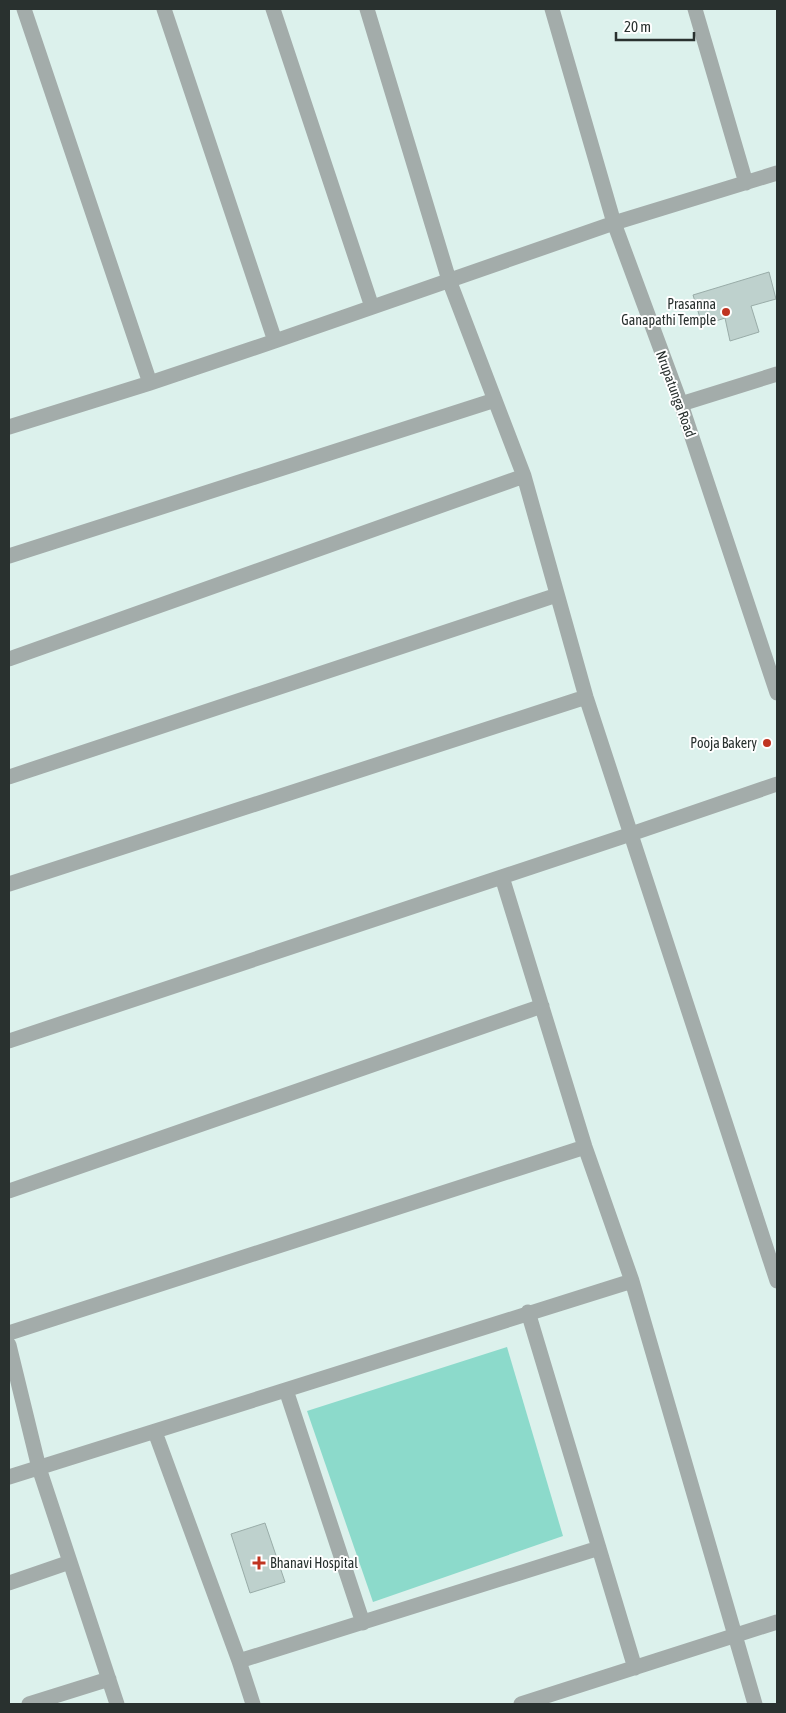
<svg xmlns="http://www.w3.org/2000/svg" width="786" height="1713" font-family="'Asap Condensed',sans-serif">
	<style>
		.green { fill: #8cdacb }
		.building { fill: #bed1cd; stroke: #99aca8 }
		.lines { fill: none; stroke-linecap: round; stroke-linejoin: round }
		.street { stroke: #a3acaa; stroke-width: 15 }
		.poi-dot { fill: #c03421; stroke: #fff; stroke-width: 2 }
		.labels { text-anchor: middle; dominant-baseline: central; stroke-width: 4; stroke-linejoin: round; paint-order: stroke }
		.poi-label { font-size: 14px; fill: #29312f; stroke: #fff; text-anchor: end }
		.street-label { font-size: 14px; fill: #29312f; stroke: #fff }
	</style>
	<rect width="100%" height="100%" fill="#dcf1ec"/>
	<path class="green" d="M507 1347 563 1536 373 1602 307 1411Z"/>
	<path class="building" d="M769 272 776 299 751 306 759 332 730 341 725 318 710 323 709 319 701 321 693 295Z
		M265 1523 285 1582 250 1593 231 1534Z"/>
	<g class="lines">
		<path class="street" d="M24 9 150 383
			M164 9 275 341
			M273 9 372 307
			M367 9 449 280 524 476 586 697 777 1281
			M552 9 614 223 681 404 777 693
			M695 9 746 183
			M681 404 777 374
			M9 427 150 383 275 341 614 223 777 173
			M9 556 495 400
			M9 659 524 476
			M9 777 557 595
			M502 877 585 1147 632 1281 755 1704
			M9 884 586 697
			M9 1041 631 834 777 784
			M9 1191 542 1006
			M528 1312 635 1668
			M9 1333 585 1147
			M9 1345 39 1468 117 1704
			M286 1390 363 1623
			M155 1432 239 1661 253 1704
			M9 1477 632 1281
			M9 1583 70 1562
			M239 1661 599 1548
			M29 1704 109 1679
			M521 1704 777 1622"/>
	</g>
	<g class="poi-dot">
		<circle cx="726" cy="312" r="5"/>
		<circle cx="767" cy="743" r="5"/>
		<path d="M256.5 1555.5h5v5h5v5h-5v5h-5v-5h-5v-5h5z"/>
	</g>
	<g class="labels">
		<g class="poi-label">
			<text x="716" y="304">Prasanna<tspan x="716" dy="16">Ganapathi Temple</tspan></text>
			<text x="757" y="743">Pooja Bakery</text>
			<text x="270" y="1563" text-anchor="start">Bhanavi Hospital</text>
		</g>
		<g class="street-label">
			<text transform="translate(676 394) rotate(70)">Nrupatunga Road</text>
		</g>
	</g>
	<rect width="786" height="1713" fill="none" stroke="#29312f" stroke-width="20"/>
	<path d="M616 32v8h78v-8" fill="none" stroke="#29312f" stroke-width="2.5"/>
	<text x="624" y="32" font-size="15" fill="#29312f" stroke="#ffffff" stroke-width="4" paint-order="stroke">20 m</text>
</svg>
